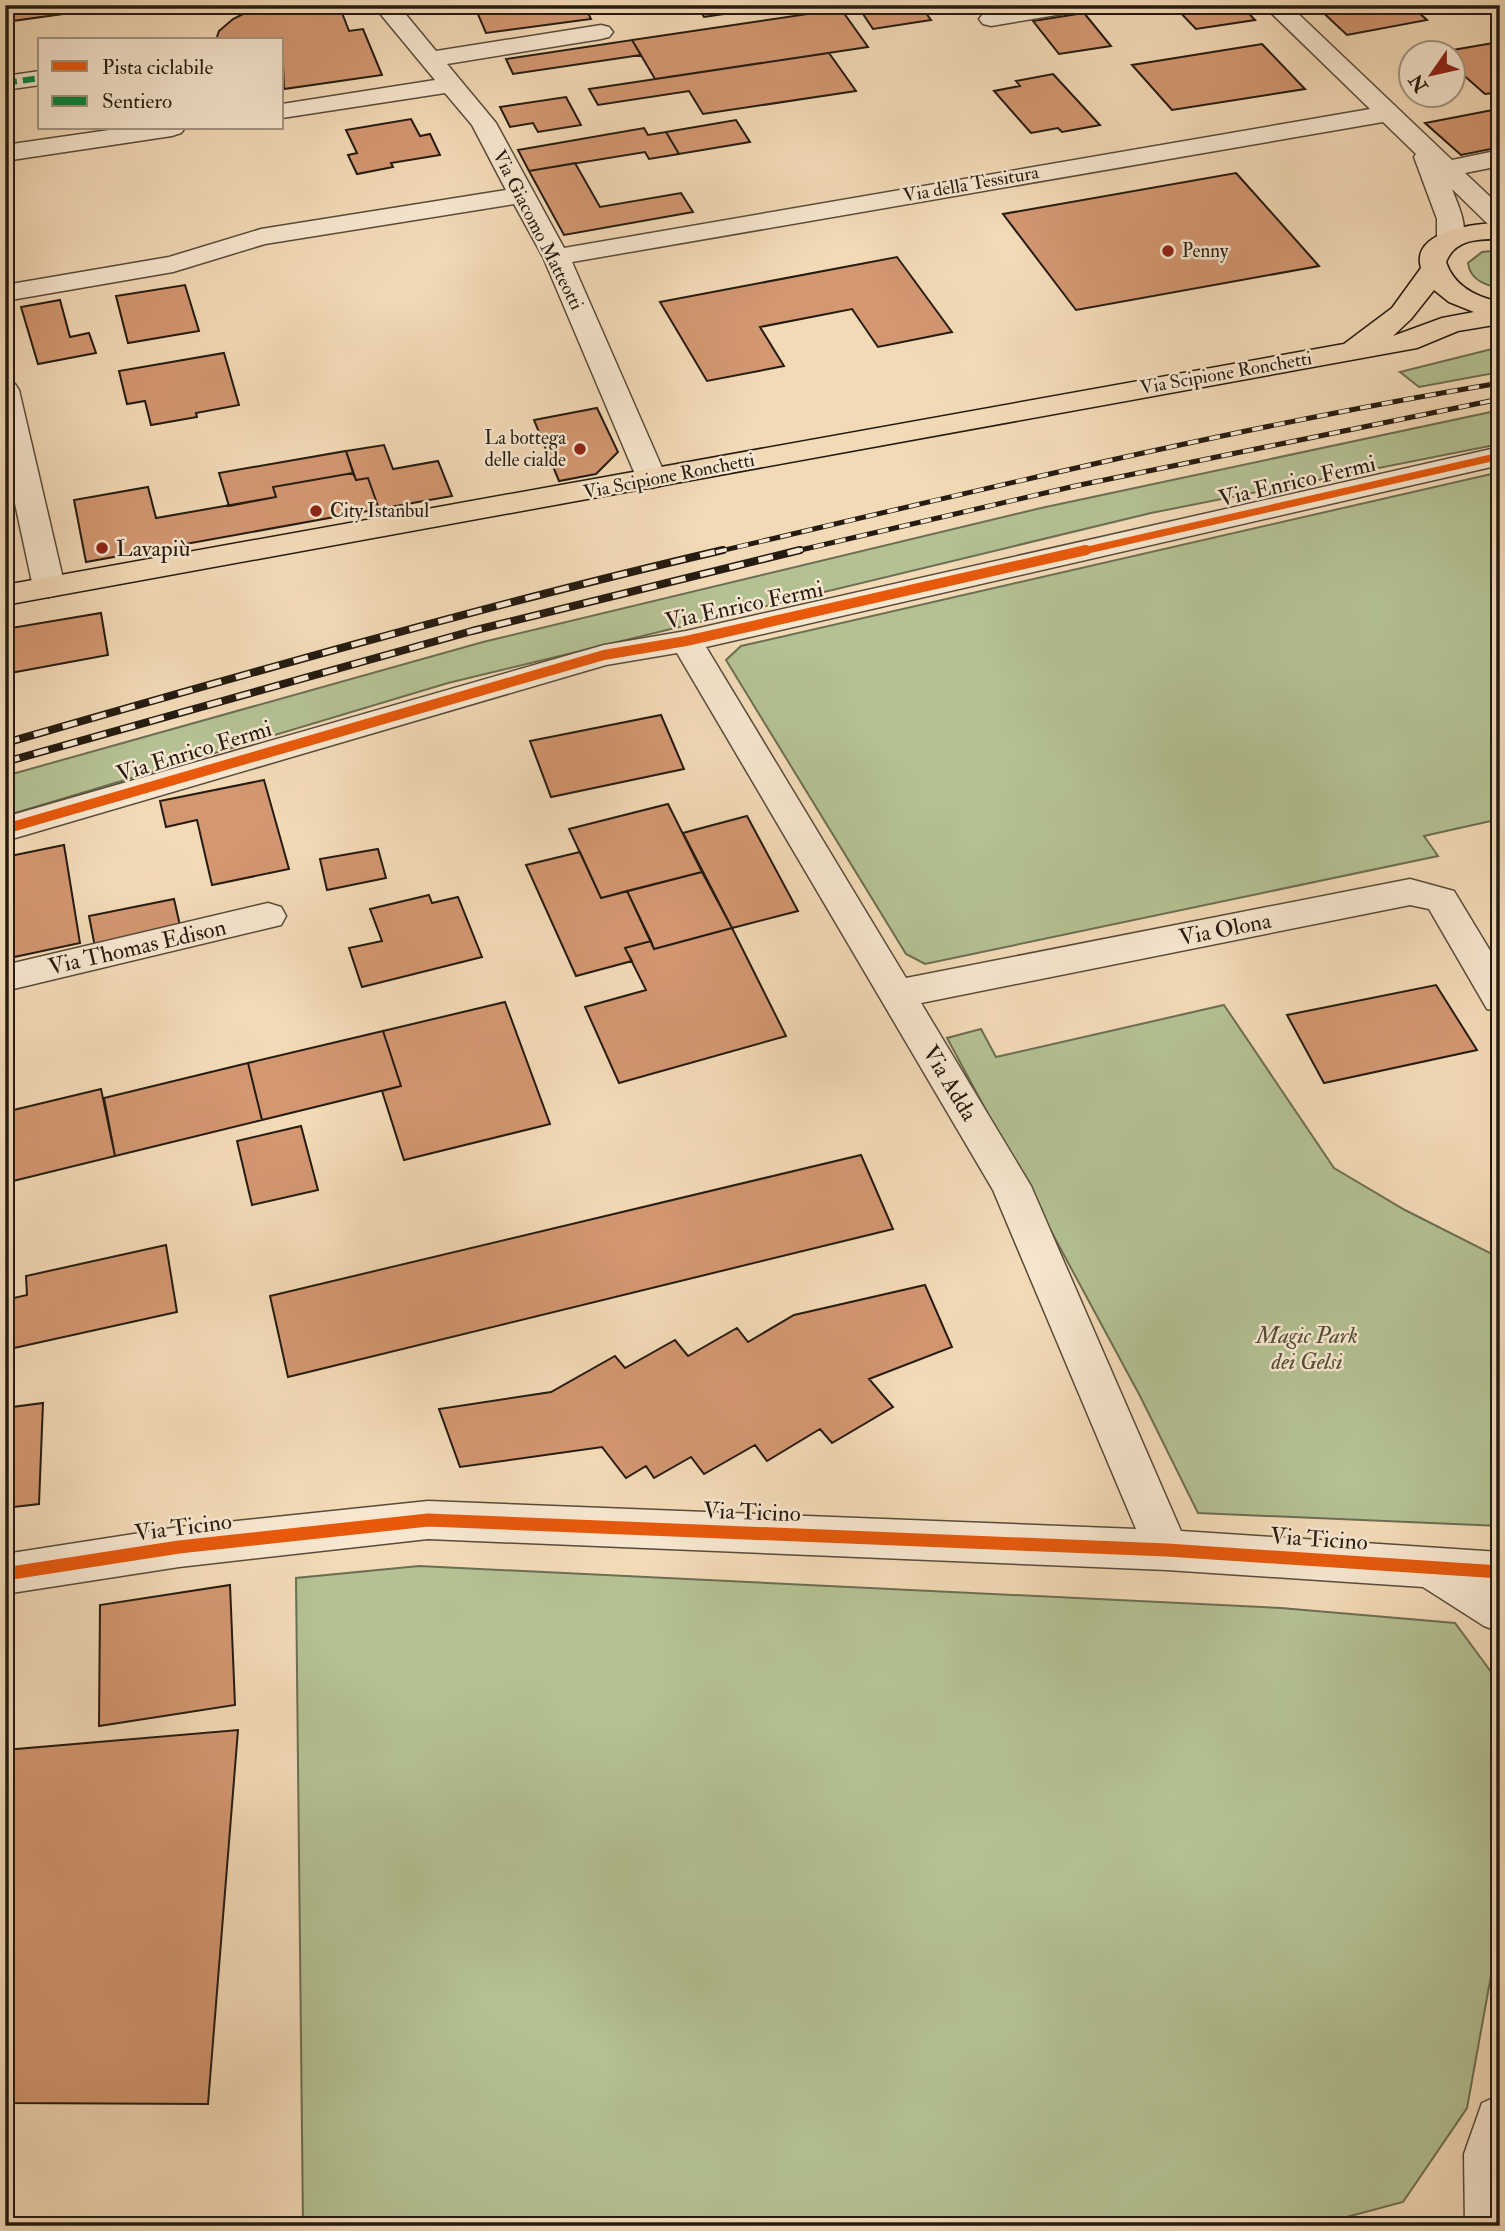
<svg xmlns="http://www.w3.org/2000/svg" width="1505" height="2231" font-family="'IM FELL Double Pica',serif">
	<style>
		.green { fill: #b4c193; stroke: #6c6e52; stroke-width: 2 }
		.building { fill: #d39772; stroke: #251b10; stroke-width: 2 }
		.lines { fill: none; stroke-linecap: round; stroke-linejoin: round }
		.minor-casing { stroke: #584b3a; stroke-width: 3 }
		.major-casing { stroke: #251b10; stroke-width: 3 }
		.minor { fill: #f7e7d0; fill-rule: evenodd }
		.major { fill: #f3dab7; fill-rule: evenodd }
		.rail-far1-casing { stroke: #251b10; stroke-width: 5 }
		.rail-casing { stroke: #251b10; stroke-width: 8 }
		.rail-far1 { stroke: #f7e7d0; stroke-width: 3.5; stroke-dasharray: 11; stroke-linecap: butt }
		.rail { stroke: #f7e7d0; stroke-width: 5; stroke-dasharray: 15; stroke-linecap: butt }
		.quiet { stroke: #00873e; stroke-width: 6; stroke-dasharray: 12 6; stroke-linecap: butt }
		.cycleway-far2-casing { stroke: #f7e7d0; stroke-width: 10 }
		.cycleway-far1-casing { stroke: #f7e7d0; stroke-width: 14 }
		.cycleway-casing { stroke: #f7e7d0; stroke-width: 18 }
		.cycleway-far2 { stroke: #e8590c; stroke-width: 7 }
		.cycleway-far1 { stroke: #e8590c; stroke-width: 10 }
		.cycleway { stroke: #e8590c; stroke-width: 13 }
		.poi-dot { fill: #8f2418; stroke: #f7e7d0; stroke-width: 2.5 }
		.labels { text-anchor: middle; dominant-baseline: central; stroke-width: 5; stroke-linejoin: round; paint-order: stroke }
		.far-street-label { font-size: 19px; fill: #251b10; stroke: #f7e7d0 }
		.far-poi-label { font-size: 19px; fill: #251b10; stroke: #f7e7d0; text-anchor: start }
		.street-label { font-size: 23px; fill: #251b10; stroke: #f7e7d0 }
		.poi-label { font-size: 23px; fill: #251b10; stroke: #f7e7d0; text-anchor: start }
		.park-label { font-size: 23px; font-style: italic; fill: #504d37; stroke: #f7e7d0 }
	</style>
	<rect width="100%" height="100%" fill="#f3dab7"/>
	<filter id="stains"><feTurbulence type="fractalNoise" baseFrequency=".00286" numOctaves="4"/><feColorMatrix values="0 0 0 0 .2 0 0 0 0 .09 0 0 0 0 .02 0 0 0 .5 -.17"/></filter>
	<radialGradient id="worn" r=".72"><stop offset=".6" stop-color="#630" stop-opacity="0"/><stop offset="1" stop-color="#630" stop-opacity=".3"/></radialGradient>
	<path class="green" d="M1500 250V288C1485 285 1470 280 1468 263L1482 252Z
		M1500 347V372L1419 387 1400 372Z
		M1500 410V444L1151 513 448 683 5 816V776L483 642 1041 508Z
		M1500 472V819L1424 836 1438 856 925 964 906 954 726 660 741 646Z
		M1224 1005 1334 1168 1405 1210 1500 1258V1526L1198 1513 1140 1396 947 1038 981 1029 996 1057Z
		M419 1566 1281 1608 1455 1623 1500 1684V1926L1467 2108 1403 2202 1313 2226H303L296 1578Z"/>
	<path class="building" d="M5 5H128L5 22Z
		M280 5H339L349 31 363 29 382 75 284 89 282 40H216L219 31 233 19 247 12Z
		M474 5H584L591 19 486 33Z
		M697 5H786L704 17Z
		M857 5H920L931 20 873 29Z
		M1173 5H1241L1255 20 1196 29Z
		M1315 5H1410L1427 20 1347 35Z
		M841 9 868 47 655 79 632 40Z
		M1084 13 1111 46 1059 54 1033 21Z
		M632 40 641 55 513 74 506 59Z
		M1493 43 1500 46V92L1485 94 1452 65V52H1441Z
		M1262 44 1305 89 1172 110 1132 65Z
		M829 53 856 91 703 114 689 91 598 105 589 89Z
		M1053 74 1100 125 1062 132 1058 128 1031 133 994 91 1020 86 1016 81Z
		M566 97 581 125 538 132 533 123 510 127 500 107Z
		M1498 109 1500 143 1492 144 1496 148 1461 155 1425 123Z
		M411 119 420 136 430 134 440 155 391 163 393 167 357 174 348 155 357 153 346 130Z
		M736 120 750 142 679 154 666 132Z
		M644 128 648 135 666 132 679 154 649 159 645 152 529 171 518 150Z
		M575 163 600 207 681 193 693 212 564 235 529 171Z
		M1236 173 1319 266 1076 310 1003 214Z
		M897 257 952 332 878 347 852 309 760 327 784 366 707 381 660 302Z
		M185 285 199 331 128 343 116 296Z
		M60 300 70 337 89 333 96 353 38 364 21 307Z
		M224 353 239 405 196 413 197 417 151 425 145 401 127 404 119 371Z
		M597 408 618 452 596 474 559 481 534 420Z
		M384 445 393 469 438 461 452 496 379 509 368 478 356 480 346 451Z
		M346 451 353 473 273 487 276 497 229 506 219 473Z
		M353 473 356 480 368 478 379 509 86 562 74 500 148 487 156 518 276 497 273 487Z
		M101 613 108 655 5 674V629Z
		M661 715 684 769 551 797 530 741Z
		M264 780 289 869 212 885 197 820 166 827 160 801Z
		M668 804 702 872 601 898 569 829Z
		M747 816 798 911 732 928 683 833Z
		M64 845 80 943 5 959V857Z
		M378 849 386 878 327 890 320 859Z
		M580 852 601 898 627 891 651 941 625 948 632 961 576 976 526 865Z
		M702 872 732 928 654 949 627 891Z
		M429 895 432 903 458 897 482 957 362 987 349 948 382 941 370 909Z
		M174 899 181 930 95 947 89 916Z
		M732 928 786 1036 619 1083 585 1007 646 990 625 948 651 941 654 949Z
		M1436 985 1477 1050 1324 1083 1287 1015Z
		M505 1002 550 1124 404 1160 382 1091 401 1086 383 1031Z
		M383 1031 401 1086 262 1120 248 1063Z
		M248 1063 262 1120 115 1156 104 1098Z
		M101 1089 115 1156 5 1183V1112Z
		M301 1126 318 1190 252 1205 237 1141Z
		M861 1155 893 1229 288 1377 270 1296Z
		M166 1245 177 1312 5 1350V1300L27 1295 26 1276Z
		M925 1285 952 1347 869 1379 893 1407 832 1443 820 1429 767 1461 755 1445 704 1474 691 1457 654 1478 646 1466 626 1478 602 1447 460 1467 439 1409 551 1392 615 1356 625 1368 675 1340 688 1356 737 1328 748 1342 794 1315Z
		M43 1403 39 1504 5 1508V1408Z
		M230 1585 235 1705 99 1726 100 1605Z
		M238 1730 208 2104 5 2103V1750Z"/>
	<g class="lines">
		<defs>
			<path id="minor" d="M373 5H398L436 51 601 25 609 27 613 32 609 37 601 39 447 64 496 123 564 248 1370 109 1263 5H1289L1452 160 1500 150V166L1465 173 1500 206V229L1491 227 1452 189C1458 206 1471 229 1459 246L1450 248 1441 246 1437 240V219L1414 157 1416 154 1383 122 572 262 667 479 663 485 652 488 641 485 637 479 543 257 514 204 265 244 173 272 5 301V285L169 257 261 229 506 190 472 125 445 93 282 118V104L435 80Z
				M1030 5H1086L1082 10 1074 12 991 26 983 24 979 19 983 14Z
				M40 71V85L5 90V76Z
				M123 128H185L181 133 172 136 5 161V145Z
				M5 381 15 384 19 390 65 587 60 594 49 597 38 594 33 587 5 457Z
				M1500 447V465L706 647 906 978 1410 879 1454 891 1500 967V1012L1487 1009 1429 909 1410 905 921 1003 1031 1186 1181 1531 1500 1552V1632L1484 1626 1423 1587 1167 1570 428 1539 179 1567 5 1594V1554L179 1527 428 1501 1136 1529 993 1190 677 653 606 665 5 841V817L604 645 686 631Z
				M268 903 281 907 286 916 281 925 5 991V965Z
				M1500 2095V2226H1465L1464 2154 1482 2103Z"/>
			<path id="major" d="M1500 223V239C1478 239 1455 239 1446 262 1454 286 1476 297 1500 302V324L1458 331 1417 348 5 605V585L1344 344 1392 308 1421 268C1410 231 1476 223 1500 223ZM1434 290 1449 302 1474 312 1442 318 1393 336 1411 319Z"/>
		</defs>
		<use href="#minor" class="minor-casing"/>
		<use href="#major" class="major-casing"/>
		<use href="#minor" class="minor"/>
		<use href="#major" class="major"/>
		<defs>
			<path id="rail-far1" d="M716 552C976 491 1236 427 1500 383
				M792 552 1075 486 1500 399"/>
			<path id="rail" d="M5 743C243 675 482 606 723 550
				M5 762 472 631 800 550"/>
		</defs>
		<use href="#rail-far1" class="rail-far1-casing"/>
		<use href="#rail" class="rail-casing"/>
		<use href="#rail-far1" class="rail-far1"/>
		<use href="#rail" class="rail"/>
		<path class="quiet" d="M5 83 40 78"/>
		<defs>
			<path id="cycleway-far2" d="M1079 552 1500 456"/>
			<path id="cycleway-far1" d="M5 829 604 655 686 641 1086 550"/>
			<path id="cycleway" d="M5 1574 179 1547 428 1520 1167 1550 1500 1572"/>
		</defs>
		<use href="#cycleway-far2" class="cycleway-far2-casing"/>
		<use href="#cycleway-far1" class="cycleway-far1-casing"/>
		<use href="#cycleway" class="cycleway-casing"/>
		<use href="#cycleway-far2" class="cycleway-far2"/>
		<use href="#cycleway-far1" class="cycleway-far1"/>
		<use href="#cycleway" class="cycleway"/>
	</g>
	<g class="poi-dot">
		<circle cx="1168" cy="251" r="7"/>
		<circle cx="580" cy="449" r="7"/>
		<circle cx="316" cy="511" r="7"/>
		<circle cx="102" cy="548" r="7"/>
	</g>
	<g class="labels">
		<g class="far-street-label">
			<text transform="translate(971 184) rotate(-10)">Via della Tessitura</text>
			<text transform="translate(538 230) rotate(63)">Via Giacomo Matteotti</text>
			<text transform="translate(1226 373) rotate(-10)">Via Scipione Ronchetti</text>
			<text transform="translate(669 476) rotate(-11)">Via Scipione Ronchetti</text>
		</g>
		<g class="far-poi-label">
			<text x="1182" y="251">Penny</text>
			<text x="566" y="438" text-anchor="end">La bottega<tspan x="566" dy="22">delle cialde</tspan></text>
			<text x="330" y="511">City Istanbul</text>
		</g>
		<g class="street-label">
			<text transform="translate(1297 481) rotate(-13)">Via Enrico Fermi</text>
			<text transform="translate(744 605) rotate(-12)">Via Enrico Fermi</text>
			<text transform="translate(194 751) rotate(-17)">Via Enrico Fermi</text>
			<text transform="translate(1225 929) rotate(-11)">Via Olona</text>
			<text transform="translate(137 947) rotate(-13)">Via Thomas Edison</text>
			<text transform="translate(950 1083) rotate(59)">Via Adda</text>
			<text transform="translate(752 1512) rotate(2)">Via Ticino</text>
			<text transform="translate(183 1527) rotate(-7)">Via Ticino</text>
			<text transform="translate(1319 1539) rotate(4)">Via Ticino</text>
		</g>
		<g class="poi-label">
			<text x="116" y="548">Lavapiù</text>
		</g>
		<g class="park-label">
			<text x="1307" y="1335">Magic Park<tspan x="1307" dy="26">dei Gelsi</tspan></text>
		</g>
	</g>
	<rect width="1505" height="2231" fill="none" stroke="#f3dab7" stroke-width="28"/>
	<rect x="7" y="7" width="1491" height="2217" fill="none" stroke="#251b10" stroke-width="3.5"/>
	<rect x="14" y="14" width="1477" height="2203" fill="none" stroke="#251b10" stroke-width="2"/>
	<rect x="38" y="38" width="245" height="91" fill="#f7e7d0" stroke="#a39583" stroke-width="2"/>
	<rect x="52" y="61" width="35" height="10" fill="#e8590c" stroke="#a39583" stroke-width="2"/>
	<text x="102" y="74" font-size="21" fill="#251b10">Pista ciclabile</text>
	<rect x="52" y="96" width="35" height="10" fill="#00873e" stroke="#a39583" stroke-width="2"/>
	<text x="102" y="108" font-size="21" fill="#251b10">Sentiero</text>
	<g transform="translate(1432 74) rotate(236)"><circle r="33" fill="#f7e7d0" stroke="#a39583" stroke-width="2"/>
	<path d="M0-5L12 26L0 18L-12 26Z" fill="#8f2418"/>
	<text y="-10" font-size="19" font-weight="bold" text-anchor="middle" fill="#251b10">N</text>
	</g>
	<rect width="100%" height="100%" filter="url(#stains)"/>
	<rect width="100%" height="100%" fill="url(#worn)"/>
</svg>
